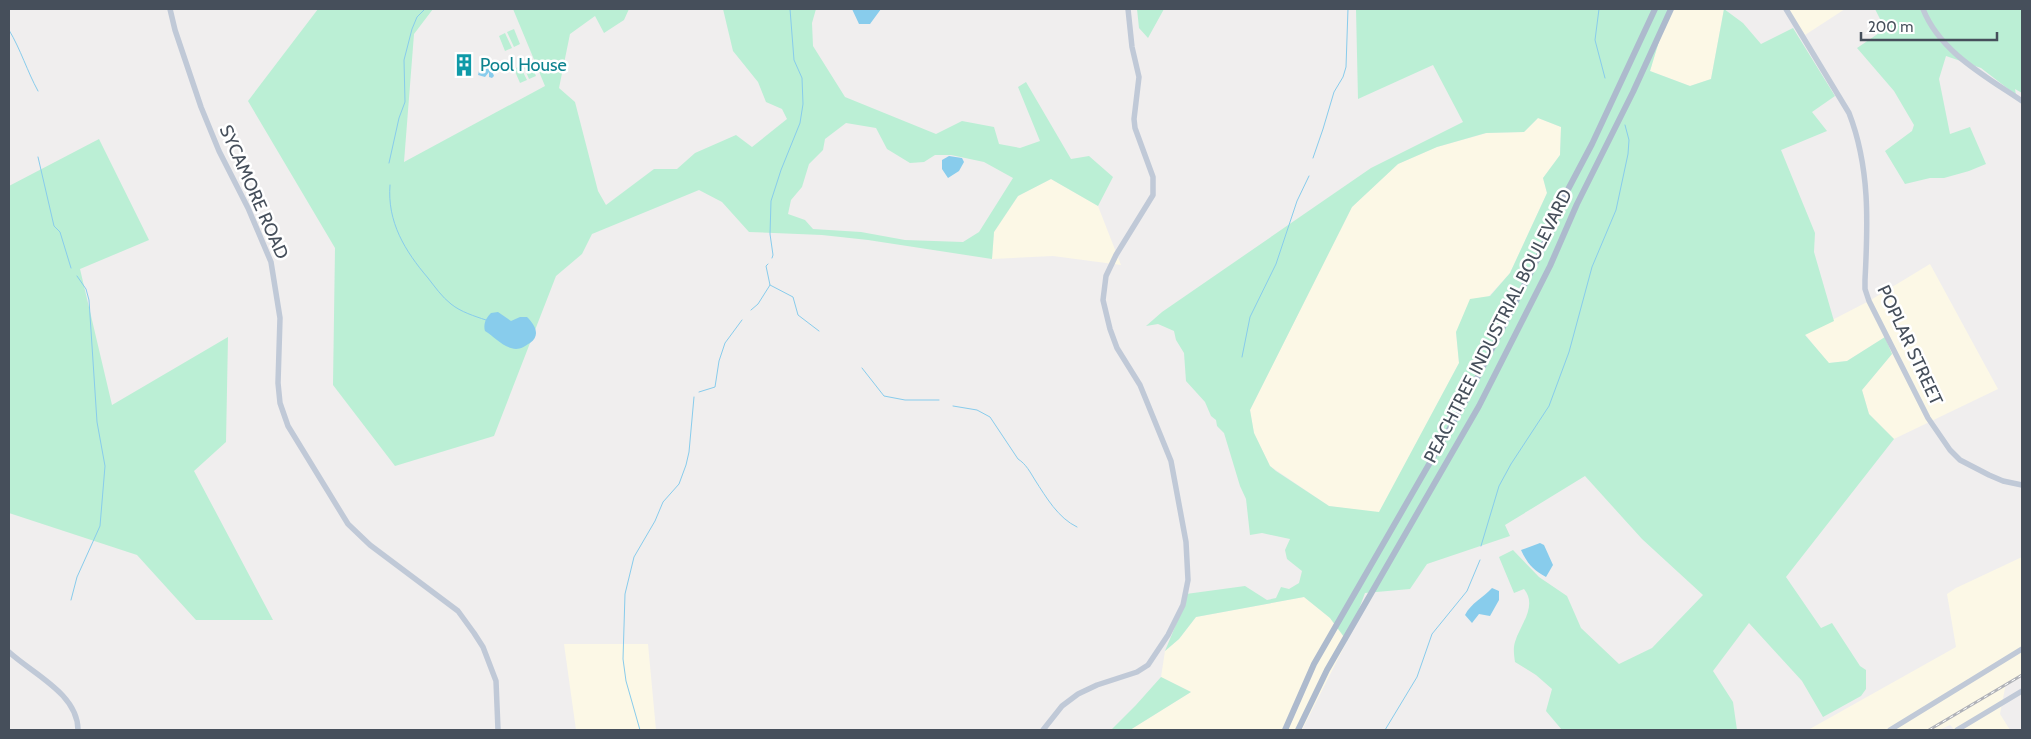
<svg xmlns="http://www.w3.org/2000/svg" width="2031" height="739" font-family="Cabin,sans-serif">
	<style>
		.commercial { fill: #fcf8e6 }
		.green { fill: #bbefd5; fill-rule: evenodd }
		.water { fill: #88ccec }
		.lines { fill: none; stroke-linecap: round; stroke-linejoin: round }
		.stream { stroke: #88ccec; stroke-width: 1 }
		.secondary { stroke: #c0c9d7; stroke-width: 5.5 }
		.primary { stroke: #adbacd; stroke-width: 6 }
		.rail-casing { stroke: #b0b2b8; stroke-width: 3 }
		.rail { stroke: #fff; stroke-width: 1; stroke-dasharray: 4; stroke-linecap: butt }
		.labels { text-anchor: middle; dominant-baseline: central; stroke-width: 5; stroke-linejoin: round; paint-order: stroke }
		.culture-label { font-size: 18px; fill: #0d838f; stroke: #fff; text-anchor: start }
		.street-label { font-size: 18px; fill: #464f5b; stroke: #fff }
	</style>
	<rect width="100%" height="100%" fill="#f0eeee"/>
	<path class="commercial" d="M1672 9H1724L1711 79 1690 86 1650 71 1660 38Z
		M1788 9H1845L1805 35Z
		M1538 118 1561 127 1560 155 1543 178 1547 193 1510 273 1456 332 1459 363 1379 513 1329 506 1270 466 1254 433 1250 410 1352 207 1398 164 1437 147 1487 133 1524 132Z
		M1051 179 1098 206 1121 265 1053 256 992 259 994 232 1018 196Z
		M1930 264 1998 389 1894 439 1869 414 1862 390 1892 354 1885 337 1847 361 1828 363 1805 334 1869 301Z
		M2022 557V675L2006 683 2000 714 2010 730H1955L1950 725 1939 730H1808L1956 647 1947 594 1956 588Z
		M1304 597 1330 618 1347 641 1302 730H1130L1191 692 1161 677 1165 651 1179 639 1196 617Z
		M564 644H648L656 730H576Z"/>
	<path class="green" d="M318 9H433L414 34 404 162 545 86 513 9H629L624 20 604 33 595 16 570 34 559 88 575 102 598 191 606 205 654 169H677L695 153 736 135 752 147 787 119 782 109 766 102 758 82 733 51 723 9H816L812 23 813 46 845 97 936 134 962 121 994 127 999 144 1020 148 1040 141 1018 87 1026 82 1071 159 1089 156 1113 177 1098 206 1051 179 1018 196 994 232 992 259 868 240 822 235 749 232 722 202 699 190 592 234 582 254 556 276 494 436 395 466 333 385 335 248 248 101ZM846 123 876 128 887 149 910 163 924 162 935 155H951L984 162 1013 178 979 232 963 242 905 240 861 232 813 229 805 220 788 214 791 200 802 187 809 164 823 150 825 139Z
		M1137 9H1164L1148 38 1139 28Z
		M1356 9H1672L1660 38 1650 71 1690 86 1711 79 1724 9 1743 23 1761 44 1793 28 1835 96 1812 112 1827 131 1781 150 1815 233 1814 252 1834 321 1805 335 1829 363 1847 361 1885 337 1892 354 1862 390 1869 414 1894 439 1786 577 1821 628 1832 623 1860 666 1866 670V689L1861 696 1823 717 1802 681 1749 623 1713 671 1733 702 1737 730H1562L1546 711 1552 689 1536 675 1515 662C1514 655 1513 648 1515 642 1520 625 1538 606 1524 589L1514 593 1499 557 1513 550 1539 577 1567 596 1581 628 1619 664 1652 648 1703 595 1642 539 1585 476 1505 525 1510 536 1427 564 1410 589 1365 593 1347 641 1330 618 1304 597 1196 617 1179 639 1165 651 1186 600V594L1245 586 1267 600 1276 598 1281 587 1289 589 1299 583 1302 571 1287 559 1285 550 1290 539 1262 533 1250 535 1246 499 1240 486 1224 433 1217 426 1216 420 1211 416 1205 402 1186 381 1184 353 1176 340 1174 331 1158 324 1146 326 1162 312 1371 168 1463 122 1433 65 1358 99ZM1538 118 1561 127 1560 155 1543 178 1547 193 1510 273 1490 296 1470 299 1456 332 1459 363 1379 512 1329 506 1276 471 1270 466 1254 433 1250 410 1352 207 1398 164 1437 147 1486 133 1524 132Z
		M1875 9H2022V93L2015 89 2016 95 1981 68 1946 56 1939 79 1950 134 1970 127 1986 164 1969 171 1944 178H1930L1905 184 1885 151 1912 131 1914 125 1894 91 1857 48 1885 29Z
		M514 29 520 44 514 47 507 32Z
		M505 33 512 48 505 51 499 36Z
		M530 62 536 76 529 79 523 65Z
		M520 66 527 80 520 83 514 69Z
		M99 139 149 240 80 269 112 405 228 337 226 442 194 471 273 620H196L137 555 9 513V186Z
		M1161 677 1191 692 1130 730H1111L1136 705Z"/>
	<path class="water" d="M852 9H881L870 24H859Z
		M482 59 500 63 499 69 492 71 494 76 492 78 489 77V72L485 77 478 75Z
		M949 156 962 158 964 162 959 171 948 178 942 169V160Z
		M498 312 511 321 520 317H527C535 325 541 335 530 343 525 346 521 349 516 349 503 348 495 337 485 331 483 324 486 318 491 313Z
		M1540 543 1544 545 1553 565 1546 577C1533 570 1527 563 1521 550Z
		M1492 588 1499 591V600L1490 616 1479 614 1472 623 1465 615C1471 603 1483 598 1492 588Z"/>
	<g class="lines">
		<path class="stream" d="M1599 9 1595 40 1605 78
			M9 30C21 50 27 71 38 91
			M38 157 54 226 60 232 71 268
			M1313 158 1323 129 1334 92 1343 77 1346 67 1348 9
			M389 163 399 118 405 102 404 60 412 29 417 17 425 9
			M390 185C387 222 405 251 428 278 435 287 442 297 451 304 461 312 474 316 486 320
			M772 258 773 255 770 234 771 201 781 170 800 123 803 104 802 78 794 60 790 9
			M770 285 793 297 798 315 819 331
			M751 310 758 304 770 285 766 266 768 264
			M1242 357 1250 317 1276 264 1297 201 1309 176
			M862 368 884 396 905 400H939
			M699 392 715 387 719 361 725 343 742 320
			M953 406 977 410 990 417 1018 459C1026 464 1030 472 1035 480 1046 497 1058 518 1077 527
			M1481 546 1499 486 1511 464 1549 406 1569 352 1592 267 1616 210 1628 154 1629 140 1625 125
			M71 600 77 577 100 526 105 466 97 422 89 300 86 289 77 276
			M640 730 626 681 623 659 625 594 634 557 655 521 663 502 679 484 686 465 689 452 694 397
			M1385 730 1417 677 1432 634 1467 591 1480 560"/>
		<path class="secondary" d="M170 9 175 30 201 107 219 151 248 208 271 262 280 318 278 383 280 403 288 426 348 524 370 545 458 611 474 633 483 647 496 681 498 730
			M1786 9 1849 113C1870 167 1868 223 1865 280V289L1869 301 1928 418 1950 450 1960 460 1989 475 2003 481 2022 485
			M1923 9C1940 52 1985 76 2022 101
			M9 652C33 674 78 694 78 730
			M1043 730 1062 706 1078 694 1097 685 1137 672 1148 665 1168 635 1183 605 1188 580 1186 542 1171 461 1140 385 1117 348 1110 329 1103 300 1106 276 1116 255 1153 195V177L1135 128 1134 119 1139 77 1132 47 1128 9
			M1890 730 2022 649
			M1957 730 2022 691"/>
		<path class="primary" d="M1285 730 1314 664 1466 400 1537 260 1564 197 1592 144 1655 9
			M1298 730 1327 670 1479 406 1550 266 1577 204 1633 92 1671 9"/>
		<defs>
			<path id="rail" d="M1929 730 2022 675"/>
		</defs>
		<use href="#rail" class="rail-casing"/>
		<use href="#rail" class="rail"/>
	</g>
	<defs>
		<symbol id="building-bare" viewBox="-9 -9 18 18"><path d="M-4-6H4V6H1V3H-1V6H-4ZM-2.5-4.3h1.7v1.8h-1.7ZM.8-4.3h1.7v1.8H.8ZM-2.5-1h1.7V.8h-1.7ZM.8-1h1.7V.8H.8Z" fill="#0f9aa8" stroke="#fff" stroke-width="2.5" paint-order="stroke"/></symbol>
	</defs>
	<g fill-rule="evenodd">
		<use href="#building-bare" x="448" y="49" width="32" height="32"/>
	</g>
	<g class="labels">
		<g class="culture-label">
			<text x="480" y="65">Pool House</text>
		</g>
		<g class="street-label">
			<text transform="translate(254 192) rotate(66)">SYCAMORE ROAD</text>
			<text transform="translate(1498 326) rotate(-63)">PEACHTREE INDUSTRIAL BOULEVARD</text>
			<text transform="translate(1910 345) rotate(65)">POPLAR STREET</text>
		</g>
	</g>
	<rect width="2031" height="739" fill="none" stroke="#464f5b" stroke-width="20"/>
	<path d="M1861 32v8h136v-8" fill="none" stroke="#464f5b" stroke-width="2.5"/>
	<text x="1868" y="32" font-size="15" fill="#464f5b" stroke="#ffffff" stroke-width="4" paint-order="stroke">200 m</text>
</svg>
